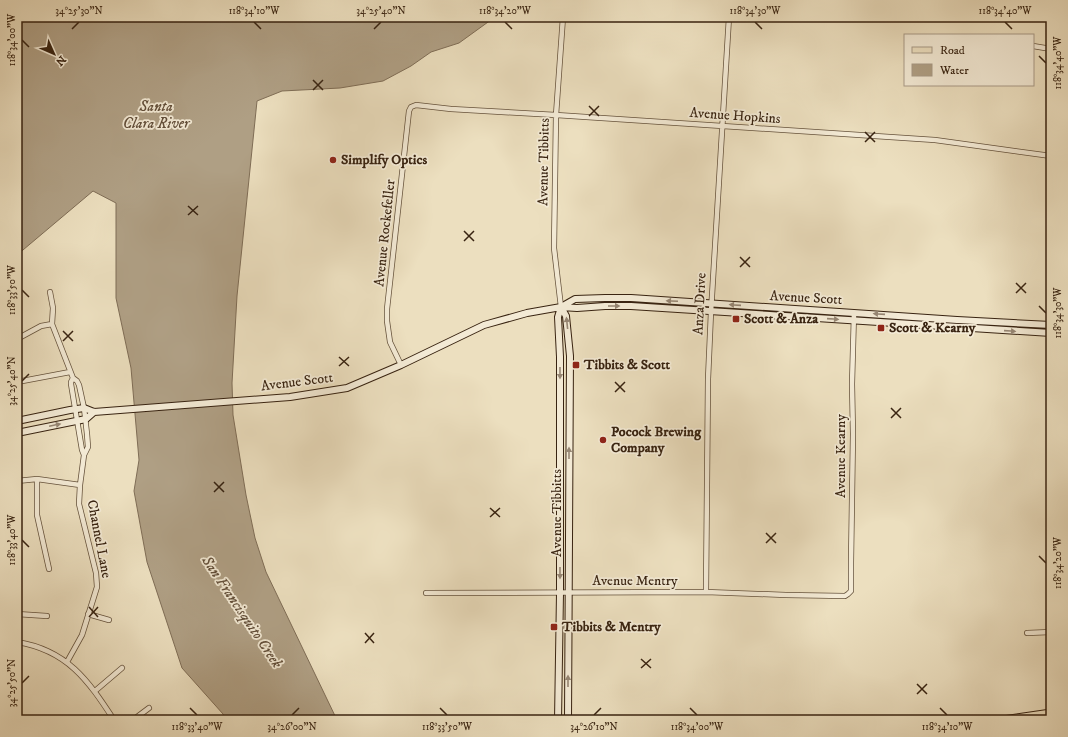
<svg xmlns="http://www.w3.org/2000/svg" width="1068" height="737" font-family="'IM FELL DW Pica',serif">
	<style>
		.water { fill: #af9f84; stroke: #7f6d56 }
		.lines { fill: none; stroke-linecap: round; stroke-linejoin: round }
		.street-casing { stroke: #65523c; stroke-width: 6 }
		.secondary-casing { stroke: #382311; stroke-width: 8 }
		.primary-casing { stroke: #382311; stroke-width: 9 }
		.street { stroke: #f3ead5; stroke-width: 4.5 }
		.secondary { stroke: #f3ead5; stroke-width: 6 }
		.primary { stroke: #ecdfbf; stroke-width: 7 }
		.oneway { fill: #968673 }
		.ticks { fill: none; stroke: #382311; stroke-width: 1.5 }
		.poi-dot { fill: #8f2418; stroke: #f3ead5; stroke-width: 1.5 }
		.labels { text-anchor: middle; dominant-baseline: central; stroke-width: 3.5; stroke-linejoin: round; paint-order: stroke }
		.street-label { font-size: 14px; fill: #382311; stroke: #f3ead5 }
		.poi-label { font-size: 14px; font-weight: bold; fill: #382311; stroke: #f3ead5; text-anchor: start }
		.water-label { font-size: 15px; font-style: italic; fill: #624e39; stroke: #f3ead5 }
		.neatline { fill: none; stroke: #382311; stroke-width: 1.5 }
		.ticks-label { font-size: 10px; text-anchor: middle; fill: #382311 }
	</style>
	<rect width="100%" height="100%" fill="#ecdfbf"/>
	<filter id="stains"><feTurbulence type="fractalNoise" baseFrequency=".005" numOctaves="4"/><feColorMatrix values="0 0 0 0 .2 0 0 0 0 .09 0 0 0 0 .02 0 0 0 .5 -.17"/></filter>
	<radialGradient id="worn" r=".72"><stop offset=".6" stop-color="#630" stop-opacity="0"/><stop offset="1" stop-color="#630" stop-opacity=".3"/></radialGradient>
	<path class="water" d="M28 17H495L459 43 431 52 411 66 383 81 340 88 282 91 257 101 237 296 232 383 233 415 246 495 255 538 266 572 337 720H226L223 714 182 668 147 562 134 491 139 460 131 368 116 298V203L93 191 17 255V29Z"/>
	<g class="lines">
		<defs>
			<path id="street" d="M1033 46 1051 49
				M50 292 53 308 52 324 73 378
				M561 307 554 248 556 115 563 17
				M17 339 41 326 52 324
				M1051 356 1049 378 1051 402
				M401 365 390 342 387 321V309L409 111 411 107 416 105 451 109 556 115 935 140 1051 156
				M17 382 70 372
				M37 479V515L49 569
				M17 481 37 479 80 485
				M706 592 708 379 711 312 729 17
				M426 593 706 592 786 595 845 596 848 594 851 591V562L853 434 852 384 854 313
				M17 614 47 616
				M88 614 109 620
				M1027 633 1051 632
				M17 642C67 650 88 680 114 720
				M67 662 82 635 97 587 96 573 79 504 80 485 84 455 88 447 87 434 84 408 79 385 77 381 73 378 71 382V384L82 450 84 455
				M17 689V692
				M95 691 122 668
				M133 720 149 708"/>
			<path id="secondary" d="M561 307 575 299 605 298H631L957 320 1051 325
				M561 307 566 316 570 356 568 720
				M17 421 70 410 84 408 94 412 290 397 347 388 401 365 484 325 527 313 561 307 577 308 605 306H631L1051 333
				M17 433 86 419 94 412
				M558 720 560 593V357L558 317 561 307"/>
			<path id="primary" d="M1003 720 1051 713"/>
		</defs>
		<use href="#street" class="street-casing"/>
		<use href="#secondary" class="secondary-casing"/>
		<use href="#primary" class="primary-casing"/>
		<use href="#street" class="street"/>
		<use href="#secondary" class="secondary"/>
		<use href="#primary" class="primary"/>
	</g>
	<defs><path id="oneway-solid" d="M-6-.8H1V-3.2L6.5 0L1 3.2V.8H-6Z"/></defs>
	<g class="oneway">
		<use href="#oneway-solid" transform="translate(672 301) rotate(-177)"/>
		<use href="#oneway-solid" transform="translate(735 305) rotate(-176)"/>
		<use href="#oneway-solid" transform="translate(614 306)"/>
		<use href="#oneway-solid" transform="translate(879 314) rotate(-176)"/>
		<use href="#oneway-solid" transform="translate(833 319) rotate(4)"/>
		<use href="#oneway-solid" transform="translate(567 323) rotate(-96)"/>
		<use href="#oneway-solid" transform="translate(1010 331) rotate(4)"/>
		<use href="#oneway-solid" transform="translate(560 373) rotate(90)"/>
		<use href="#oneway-solid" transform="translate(55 425) rotate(-12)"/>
		<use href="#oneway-solid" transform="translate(569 453) rotate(-90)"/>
		<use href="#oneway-solid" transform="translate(560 573) rotate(90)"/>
		<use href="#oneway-solid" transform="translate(568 681) rotate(-90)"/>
	</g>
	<path class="ticks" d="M254 22 261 29M505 22 512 29M755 22 762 29M1005 22 1012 29M72 29 79 22M374 29 381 22M22 40 29 47M1039 56 1046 63M313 80 323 90M313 90 323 80M589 106 599 116M589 116 599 106M865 132 875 142M865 142 875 132M188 206 198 215M188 215 198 206M464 231 474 241M464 241 474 231M740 257 750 267M740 267 750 257M1016 283 1026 293M22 290 29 297M1016 293 1026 283M1039 306 1046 313M63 331 73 341M63 341 73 331M339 357 349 366M339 366 349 357M22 381 29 374M615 382 625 392M615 392 625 382M891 408 901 418M891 418 901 408M214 482 224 492M214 492 224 482M490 508 500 517M490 517 500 508M766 533 776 543M22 540 29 547M766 543 776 533M1039 556 1046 563M89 607 98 617M89 617 98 607M365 633 374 643M365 643 374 633M641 659 651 668M641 668 651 659M22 683 29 676M917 684 927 694M917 694 927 684M190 708 197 715M440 708 447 715M690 708 697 715M940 708 947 715M292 715 299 708M594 715 601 708"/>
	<g class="poi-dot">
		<circle cx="333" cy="160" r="4"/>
		<rect x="732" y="315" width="8" height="8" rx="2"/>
		<rect x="877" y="324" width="8" height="8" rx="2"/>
		<rect x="572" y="361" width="8" height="8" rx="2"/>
		<circle cx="603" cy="440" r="4"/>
		<rect x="550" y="623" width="8" height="8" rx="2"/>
	</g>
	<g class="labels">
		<g class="street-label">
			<text transform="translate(735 116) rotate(4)">Avenue Hopkins</text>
			<text transform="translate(544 162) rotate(-89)">Avenue Tibbitts</text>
			<text transform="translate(385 233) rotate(-84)">Avenue Rockefeller</text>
			<text transform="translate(806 298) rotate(3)">Avenue Scott</text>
			<text transform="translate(700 304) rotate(-87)">Anza Drive</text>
			<text transform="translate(297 382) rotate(-7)">Avenue Scott</text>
			<text transform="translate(841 456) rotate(-90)">Avenue Kearny</text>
			<text transform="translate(557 513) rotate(-90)">Avenue Tibbitts</text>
			<text transform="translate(99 539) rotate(79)">Channel Lane</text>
			<text x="635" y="581">Avenue Mentry</text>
		</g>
		<g class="poi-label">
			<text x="341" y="160">Simplify Optics</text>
			<text x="744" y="319">Scott &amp; Anza</text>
			<text x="889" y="328">Scott &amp; Kearny</text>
			<text x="584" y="365">Tibbits &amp; Scott</text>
			<text x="611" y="432">Pocock Brewing<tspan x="611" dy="16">Company</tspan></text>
			<text x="562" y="627">Tibbits &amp; Mentry</text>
		</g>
		<g class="water-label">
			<text x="156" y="106">Santa<tspan x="156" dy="17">Clara River</tspan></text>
			<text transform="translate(242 612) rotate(56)">San Francisquito Creek</text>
		</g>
	</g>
	<rect width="1068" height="737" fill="none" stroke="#ecdfbf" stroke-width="44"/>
	<rect x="904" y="34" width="130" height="52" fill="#f3ead5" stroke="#a89a87"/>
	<rect x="912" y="47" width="20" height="6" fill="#ecdfbf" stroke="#a89a87"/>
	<text x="940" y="54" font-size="12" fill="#382311">Road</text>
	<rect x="912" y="64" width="20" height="12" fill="#af9f84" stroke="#a89a87"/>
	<text x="940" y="74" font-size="12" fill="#382311">Water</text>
	<g transform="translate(54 54) rotate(135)" stroke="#f3ead5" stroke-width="3" paint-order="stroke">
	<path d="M0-3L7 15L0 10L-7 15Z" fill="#382311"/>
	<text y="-6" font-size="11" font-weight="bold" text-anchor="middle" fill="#382311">N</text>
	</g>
	<rect x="22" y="22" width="1024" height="693" class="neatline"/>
	<g class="ticks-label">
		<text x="79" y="14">34°25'30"N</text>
		<text x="254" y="14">118°34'10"W</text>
		<text x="381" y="14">34°25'40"N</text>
		<text x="505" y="14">118°34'20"W</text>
		<text x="755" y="14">118°34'30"W</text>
		<text x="1005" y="14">118°34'40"W</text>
		<text transform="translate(11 40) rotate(-90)" y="4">118°34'00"W</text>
		<text transform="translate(1057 63) rotate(-90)" y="4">118°34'40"W</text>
		<text transform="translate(11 290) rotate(-90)" y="4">118°33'50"W</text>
		<text transform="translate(1057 313) rotate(-90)" y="4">118°34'30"W</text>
		<text transform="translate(11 381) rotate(-90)" y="4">34°25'40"N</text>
		<text transform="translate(11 540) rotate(-90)" y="4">118°33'40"W</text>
		<text transform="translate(1057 563) rotate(-90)" y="4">118°34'20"W</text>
		<text transform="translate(11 683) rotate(-90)" y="4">34°25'50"N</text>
		<text x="197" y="730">118°33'40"W</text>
		<text x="292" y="730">34°26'00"N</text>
		<text x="447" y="730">118°33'50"W</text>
		<text x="594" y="730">34°26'10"N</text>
		<text x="697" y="730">118°34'00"W</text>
		<text x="947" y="730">118°34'10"W</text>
	</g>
	<rect width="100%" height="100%" filter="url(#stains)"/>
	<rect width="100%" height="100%" fill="url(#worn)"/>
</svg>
